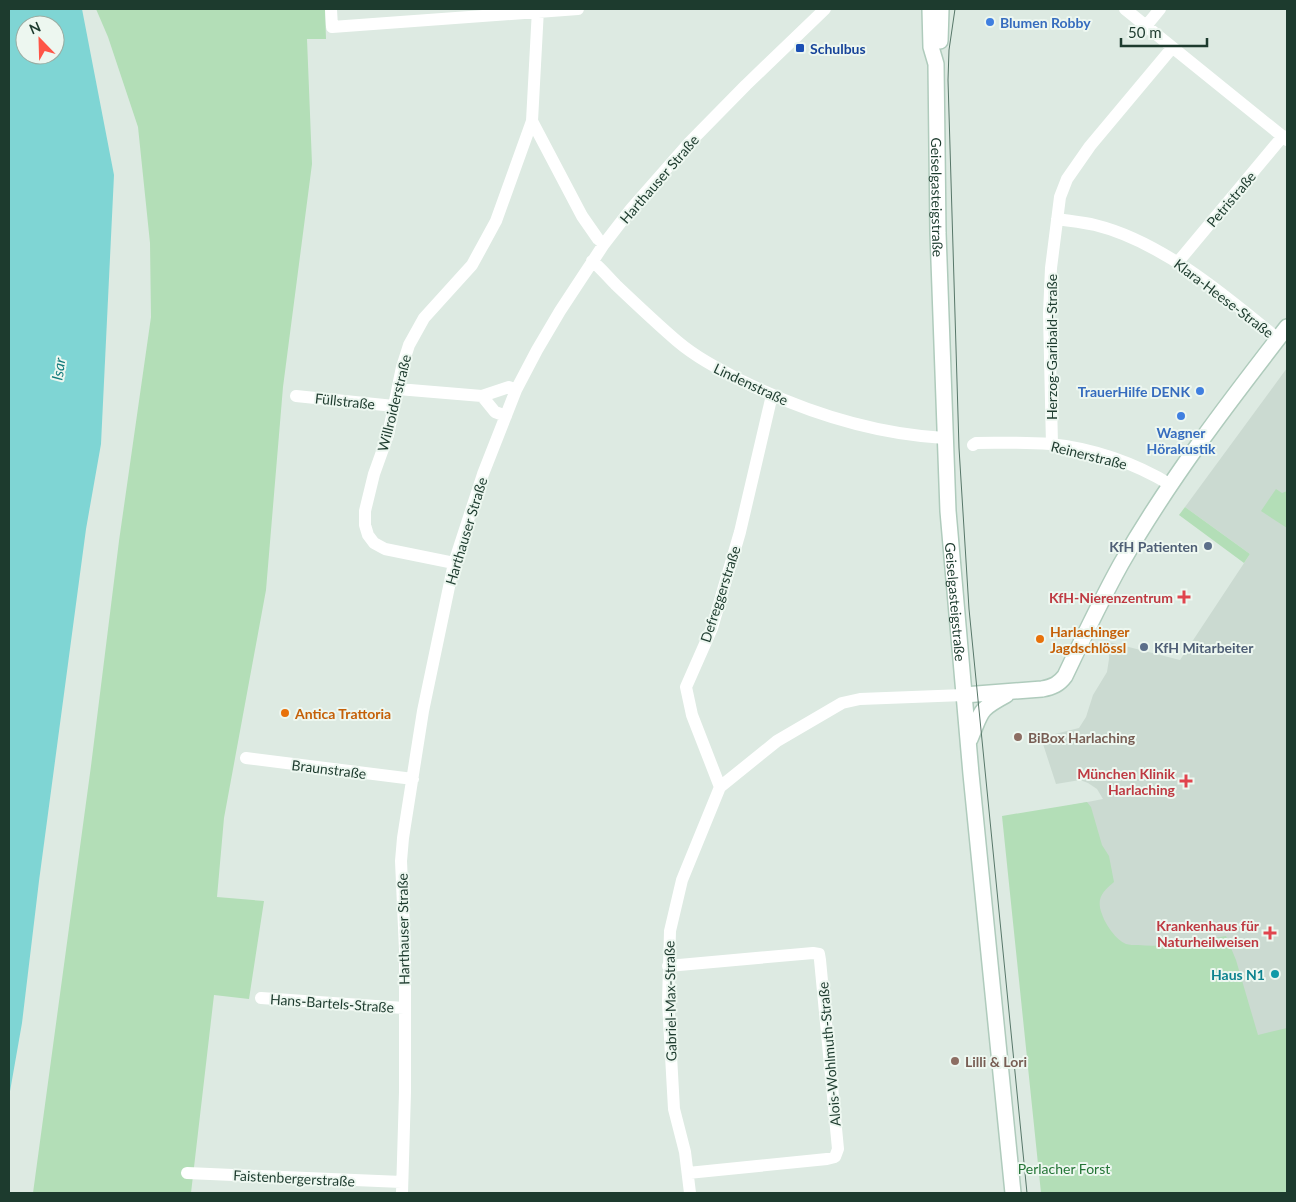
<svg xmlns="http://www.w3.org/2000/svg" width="1296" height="1202" font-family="Lato,sans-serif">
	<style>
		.built { fill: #cbdad1 }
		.green { fill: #b3deb7 }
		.water { fill: #7fd5d4; fill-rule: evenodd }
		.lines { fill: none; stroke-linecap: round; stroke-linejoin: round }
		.secondary-casing { stroke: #afcbbc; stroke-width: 18 }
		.street { stroke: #fff; stroke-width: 12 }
		.secondary { stroke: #fff; stroke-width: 15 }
		.tram { stroke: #577769; stroke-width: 1 }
		.shop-dot { fill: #3f7fe0; stroke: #edf7f0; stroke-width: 2 }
		.transit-dot { fill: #1a4fb4; stroke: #edf7f0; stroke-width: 2 }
		.service-dot { fill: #5c6f8a; stroke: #edf7f0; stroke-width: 2 }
		.health-dot { fill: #e0444e; stroke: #edf7f0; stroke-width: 2 }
		.food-dot { fill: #e8710a; stroke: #edf7f0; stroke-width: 2 }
		.education-dot { fill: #8d6e63; stroke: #edf7f0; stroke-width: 2 }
		.culture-dot { fill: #0f9aa8; stroke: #edf7f0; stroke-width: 2 }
		.labels { text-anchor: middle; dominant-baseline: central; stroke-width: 4; stroke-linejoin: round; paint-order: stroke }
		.shop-label { font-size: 14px; font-weight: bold; fill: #366cbe; stroke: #edf7f0; text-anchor: start }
		.transit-label { font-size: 14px; font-weight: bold; fill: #164399; stroke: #edf7f0; text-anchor: start }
		.street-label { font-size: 14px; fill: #1d3b2e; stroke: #edf7f0 }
		.service-label { font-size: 14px; font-weight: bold; fill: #4e5e75; stroke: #edf7f0; text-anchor: end }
		.health-label { font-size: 14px; font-weight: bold; fill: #be3a42; stroke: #edf7f0; text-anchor: end }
		.food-label { font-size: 14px; font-weight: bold; fill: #c56008; stroke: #edf7f0; text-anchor: start }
		.education-label { font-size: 14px; font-weight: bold; fill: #785e54; stroke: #edf7f0; text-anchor: start }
		.culture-label { font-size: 14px; font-weight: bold; fill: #0d838f; stroke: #edf7f0; text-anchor: end }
		.park-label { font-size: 14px; fill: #247536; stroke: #edf7f0 }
		.water-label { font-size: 15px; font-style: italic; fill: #137b7b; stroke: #edf7f0 }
	</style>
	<rect width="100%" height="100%" fill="#ddeae2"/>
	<path class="built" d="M1287 368V1193H1093L1041 811 1103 799 1097 789 1088 783 1080 780 1056 784 1042 741 1047 736 1079 728 1086 717 1093 695 1107 672 1109 659V642L1180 660 1250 554 1185 507Z"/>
	<path class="green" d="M96 9H325L326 39H307L312 164 283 387 266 590 224 818 217 897 264 901 249 999 214 995 191 1193H33L91 766 119 541 151 317 150 243 138 127 108 37Z
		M1276 489 1282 493 1287 491V528L1261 511Z
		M1185 507 1250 554 1244 563 1179 515Z
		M1087 802 1091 807 1102 845 1109 856 1114 882C1102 892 1096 899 1102 914 1105 924 1116 940 1126 944 1129 945 1134 945 1138 945 1167 948 1197 941 1226 936L1236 960 1258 1035 1287 1028V1193H1041L1002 816Z"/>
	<path class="water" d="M9 9H82L114 175 101 444 86 529 39 881 22 1023 9 1097ZM25 25H55V55H25Z"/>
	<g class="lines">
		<defs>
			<g id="secondary">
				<path id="s1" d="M930 9 931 47 936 64 938 233 948 511 971 774 1013 1193"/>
				<path d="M940 41 941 9"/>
				<path d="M964 695 1042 689C1053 687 1059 684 1065 676 1083 638 1101 600 1121 564 1169 480 1228 403 1287 327"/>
				<path d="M970 739C982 711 978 710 1006 695"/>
			</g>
		</defs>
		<use href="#secondary" class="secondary-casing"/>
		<path class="street" d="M331 9 332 27 578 9
			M538 9 532 121 582 216 598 239 604 244
			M1125 9 1287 140
			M1146 26 1160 9
			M1057 219C1070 221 1083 222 1095 225 1161 241 1226 296 1278 339
			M592 261C601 268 608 277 616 285 636 304 656 323 677 341 697 358 719 369 742 381 805 412 873 434 944 438
			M1178 262 1283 136
			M398 389 482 396 509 387 516 390
			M296 396 394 406
			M482 396 495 412 506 416
			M973 445 976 443C1001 443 1026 442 1050 444 1092 448 1135 463 1171 485
			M1052 445 1049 314 1051 268 1060 197 1067 179 1090 146 1172 48
			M454 563 385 549 374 543 368 535 365 525V511L374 474 388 435 402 367 409 345 424 318 472 265 496 221 532 121
			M246 758 413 779
			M720 787 692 715 686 687 712 628 740 532 772 395
			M668 966 813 953 819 954 820 960 838 1149 835 1157 827 1159 688 1173
			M261 998 404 1008
			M187 1173 402 1182
			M402 1193 405 1092V950L401 861 403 838 423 711 454 563 483 474 516 390 537 350 560 311 604 244 631 209 689 143 746 85 825 9
			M690 1193 685 1152 674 1109 668 1002 670 931 682 880 720 787 777 741 842 703 860 699 964 695"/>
		<use href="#secondary" class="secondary"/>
		<path class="tram" d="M955 9 949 50 948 80 959 448 969 609 1027 1193"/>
	</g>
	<g class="shop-dot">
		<circle cx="990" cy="22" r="5"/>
		<circle cx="1200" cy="391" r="5"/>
		<circle cx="1181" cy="416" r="5"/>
	</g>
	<rect class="transit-dot" x="795" y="43" width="10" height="10" rx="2.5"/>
	<g class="service-dot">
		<circle cx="1208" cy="546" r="5"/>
		<circle cx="1144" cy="647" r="5"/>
	</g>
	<g class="health-dot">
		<path d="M1181.5 589.5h5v5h5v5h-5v5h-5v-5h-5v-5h5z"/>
		<path d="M1183.5 773.5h5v5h5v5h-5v5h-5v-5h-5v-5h5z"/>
		<path d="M1267.5 925.5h5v5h5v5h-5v5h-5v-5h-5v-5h5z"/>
	</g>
	<g class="food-dot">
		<circle cx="1040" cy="639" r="5"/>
		<circle cx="285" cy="713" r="5"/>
	</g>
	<g class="education-dot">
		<circle cx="1018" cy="737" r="5"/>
		<circle cx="955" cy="1061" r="5"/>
	</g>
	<circle class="culture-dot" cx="1275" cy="974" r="5"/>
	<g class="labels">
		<g class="shop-label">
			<text x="1000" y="22">Blumen Robby</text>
			<text x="1190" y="391" text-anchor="end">TrauerHilfe DENK</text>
			<text x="1181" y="432" text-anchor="middle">Wagner<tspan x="1181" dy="16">Hörakustik</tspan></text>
		</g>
		<g class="transit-label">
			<text x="810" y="48">Schulbus</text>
		</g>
		<g class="street-label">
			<text transform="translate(659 179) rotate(-49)">Harthauser Straße</text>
			<text stroke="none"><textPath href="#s1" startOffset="189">Geiselgasteigstraße</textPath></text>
			<text transform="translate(1231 199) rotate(-50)">Petristraße</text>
			<text transform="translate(1224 298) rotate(37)">Klara-Heese-Straße</text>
			<text transform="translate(1051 347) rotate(-90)">Herzog-Garibald-Straße</text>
			<text transform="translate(751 384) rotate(25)">Lindenstraße</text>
			<text transform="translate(345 401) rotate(6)">Füllstraße</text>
			<text transform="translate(394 403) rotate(-76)">Willroiderstraße</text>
			<text transform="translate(1089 455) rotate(14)">Reinerstraße</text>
			<text transform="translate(466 531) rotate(-73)">Harthauser Straße</text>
			<text transform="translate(720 594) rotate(-72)">Defreggerstraße</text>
			<text stroke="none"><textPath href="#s1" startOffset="594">Geiselgasteigstraße</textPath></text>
			<text transform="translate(329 769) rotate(7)">Braunstraße</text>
			<text transform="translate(403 929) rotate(-91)">Harthauser Straße</text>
			<text transform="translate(670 1001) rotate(-91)">Gabriel-Max-Straße</text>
			<text transform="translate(332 1003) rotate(4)">Hans-Bartels-Straße</text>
			<text transform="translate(829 1054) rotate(-95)">Alois-Wohlmuth-Straße</text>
			<text transform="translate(294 1178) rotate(3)">Faistenbergerstraße</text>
		</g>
		<g class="service-label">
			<text x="1198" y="546">KfH Patienten</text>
			<text x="1154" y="647" text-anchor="start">KfH Mitarbeiter</text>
		</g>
		<g class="health-label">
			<text x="1173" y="597">KfH-Nierenzentrum</text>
			<text x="1175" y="773">München Klinik<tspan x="1175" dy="16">Harlaching</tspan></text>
			<text x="1259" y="925">Krankenhaus für<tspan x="1259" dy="16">Naturheilweisen</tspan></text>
		</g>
		<g class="food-label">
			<text x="1050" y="631">Harlachinger<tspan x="1050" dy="16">Jagdschlössl</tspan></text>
			<text x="295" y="713">Antica Trattoria</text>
		</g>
		<g class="education-label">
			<text x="1028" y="737">BiBox Harlaching</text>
			<text x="965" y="1061">Lilli &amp; Lori</text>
		</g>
		<g class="culture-label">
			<text x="1265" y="974">Haus N1</text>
		</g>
		<g class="park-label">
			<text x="1064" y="1168">Perlacher Forst</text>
		</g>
		<g class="water-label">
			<text transform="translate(58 369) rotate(-82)">Isar</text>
		</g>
	</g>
	<rect width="1296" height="1202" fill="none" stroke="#1d3b2e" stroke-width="20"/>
	<g transform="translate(40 40) rotate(337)"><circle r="24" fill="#edf7f0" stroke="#9aaca2"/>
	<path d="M0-4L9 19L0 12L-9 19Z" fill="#fe5547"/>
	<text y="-8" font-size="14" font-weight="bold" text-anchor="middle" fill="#1d3b2e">N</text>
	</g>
	<path d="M1121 38v8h86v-8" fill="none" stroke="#1d3b2e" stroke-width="2.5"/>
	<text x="1128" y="38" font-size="15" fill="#1d3b2e" stroke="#edf7f0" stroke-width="4" paint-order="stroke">50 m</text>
</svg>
